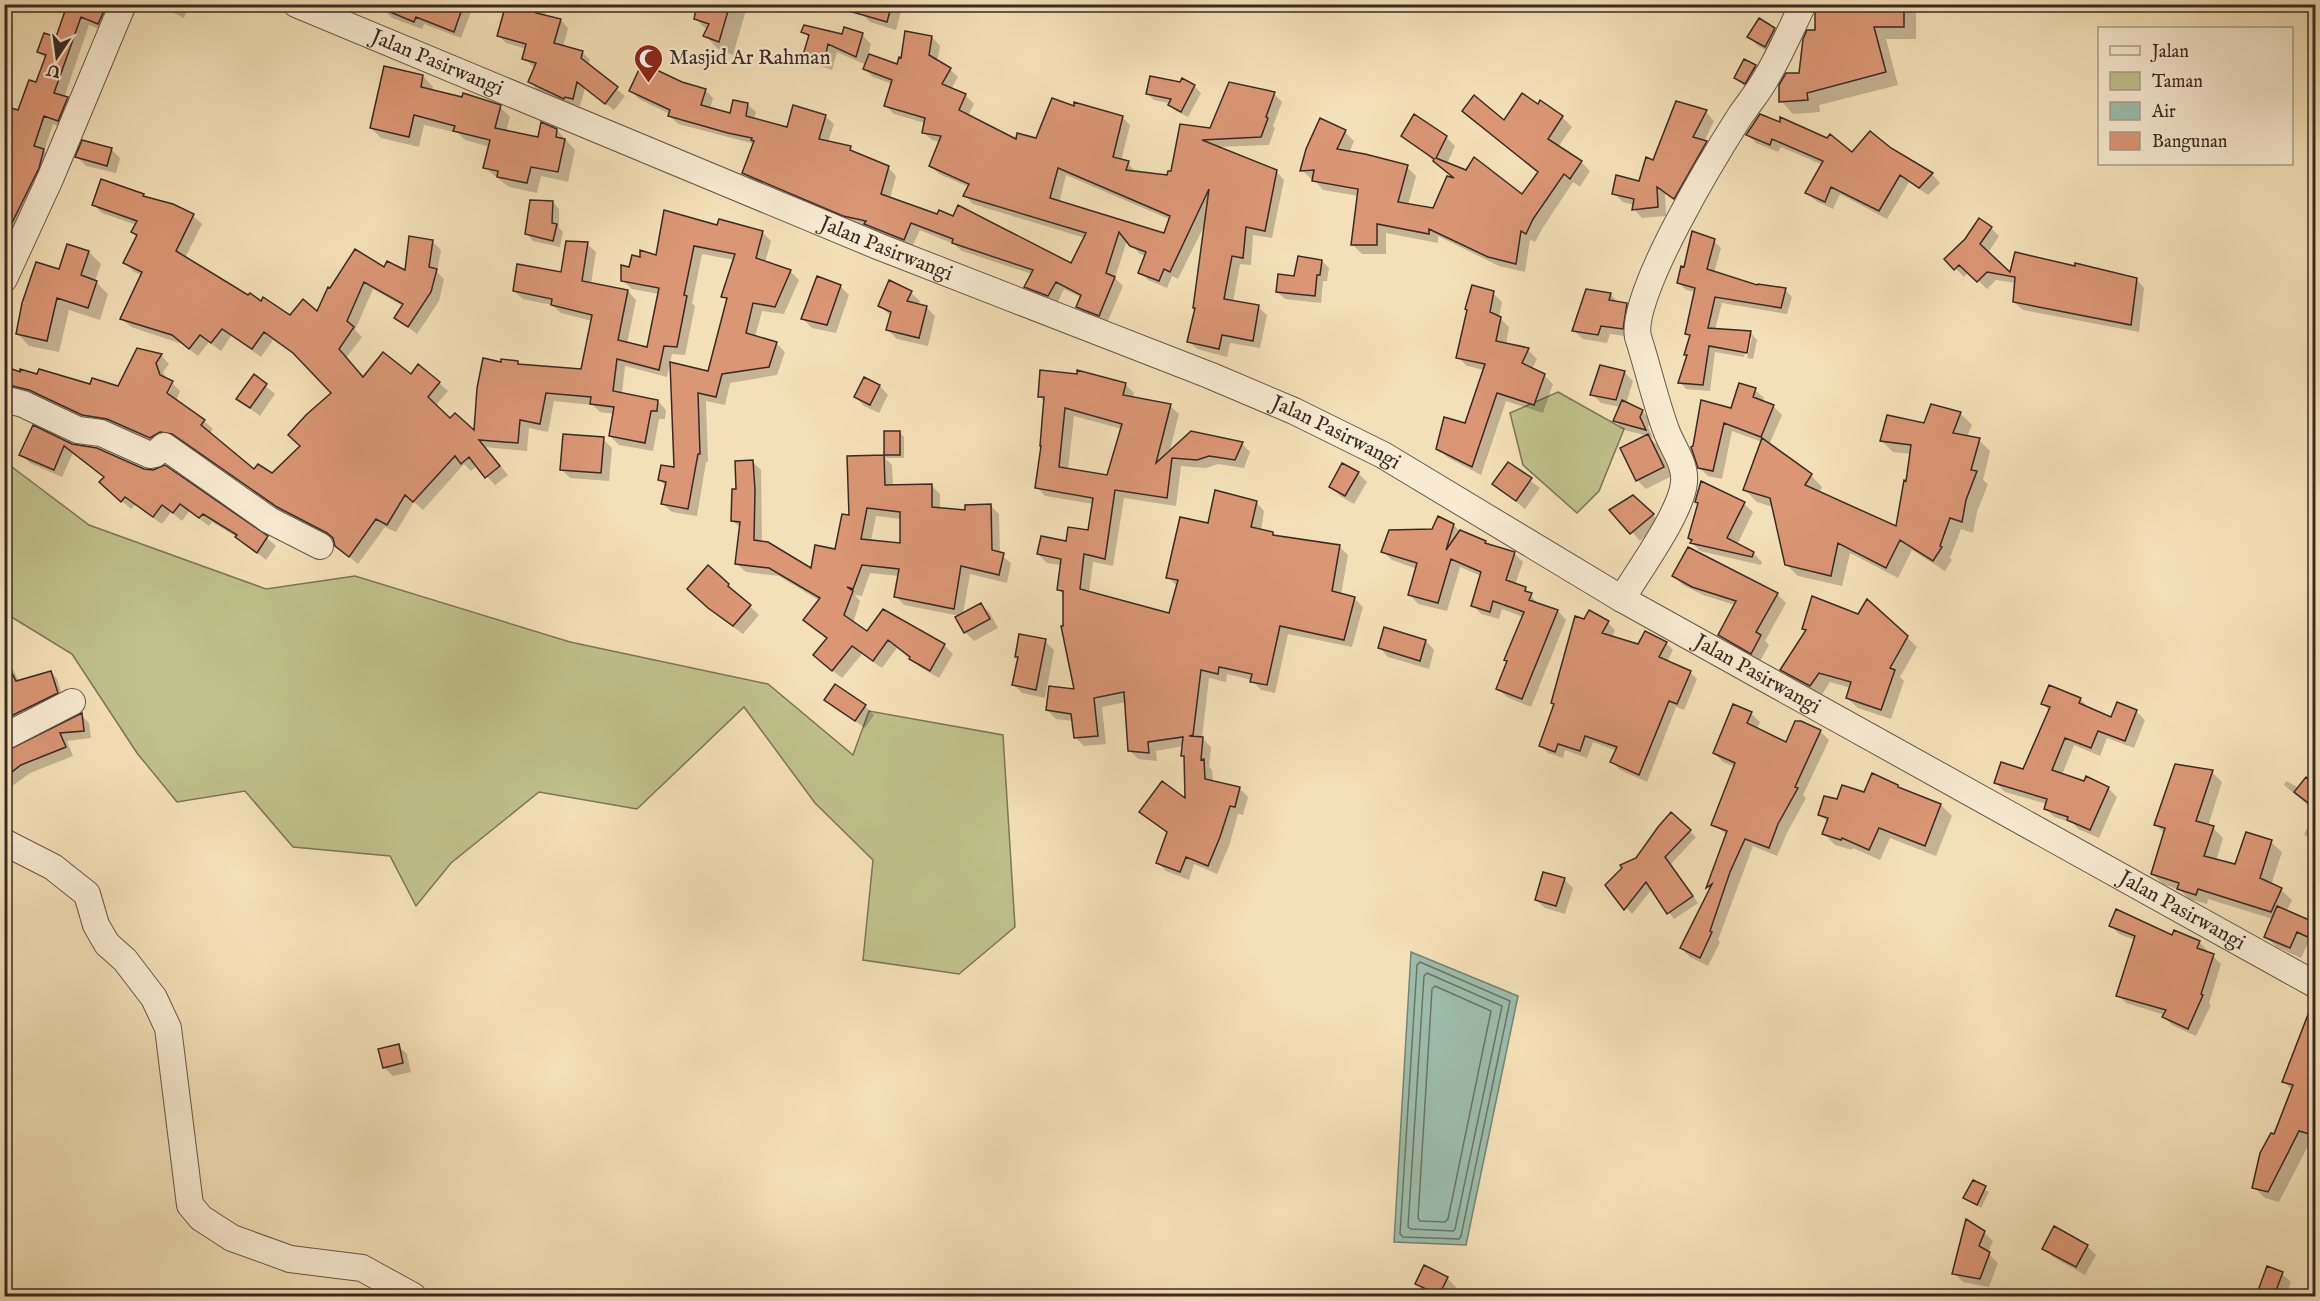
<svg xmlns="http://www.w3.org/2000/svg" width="2320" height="1301" font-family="'IM FELL English',serif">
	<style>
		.green { fill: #bfc18c; stroke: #7c7658; stroke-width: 1.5 }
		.water { fill: #9cbdab; stroke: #758275; stroke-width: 1.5 }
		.shadow { fill: #0003; fill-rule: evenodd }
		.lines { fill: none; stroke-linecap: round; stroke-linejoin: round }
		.shore { stroke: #6b7467; stroke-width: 1.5 }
		.building { fill: #da9675; stroke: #3a2a23; stroke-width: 1.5; fill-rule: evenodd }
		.minor-casing { stroke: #685848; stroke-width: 28 }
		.minor { stroke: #f8ebd1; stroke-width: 26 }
		.labels { text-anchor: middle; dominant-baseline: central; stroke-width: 4.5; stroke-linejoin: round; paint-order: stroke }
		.poi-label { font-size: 21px; fill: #3a2a23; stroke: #f8ebd1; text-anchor: start }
		.street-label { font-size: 21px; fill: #3a2a23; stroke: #f8ebd1 }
	</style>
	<rect width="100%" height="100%" fill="#f4e0b8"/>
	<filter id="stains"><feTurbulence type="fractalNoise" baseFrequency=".00333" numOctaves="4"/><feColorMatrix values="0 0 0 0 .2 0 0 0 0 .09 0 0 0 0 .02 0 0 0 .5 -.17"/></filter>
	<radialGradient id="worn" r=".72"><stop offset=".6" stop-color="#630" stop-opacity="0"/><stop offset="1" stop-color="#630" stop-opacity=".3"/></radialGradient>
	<path class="green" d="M1558 392 1624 429 1599 491 1577 513 1523 465 1510 413Z
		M4 461 89 525 266 589 355 576 570 642 768 684 853 755 869 711 1003 735 1015 927 959 974 863 960 873 860 815 803 744 707 637 809 539 792 451 863 416 906 390 856 293 847 245 791 177 802 137 753 72 654 5 613Z"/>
	<path class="water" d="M1411 952 1518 996 1466 1245 1394 1242Z"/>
	<path class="shadow" d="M70 4H120L107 32 89 25 64 98 76 107 67 129 53 124 44 151 52 159 4 261V107L19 112 37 84 46 59 39 52 56 39Z
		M155 4H189L184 18Z
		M387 4H474L461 38 424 24 422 29 392 18 384 10Z
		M507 4H547L545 16 561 20 568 28 563 47 582 52 590 60 588 66 625 96 614 110 585 88 580 106 572 104V106L537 89 530 82 535 68 524 59 526 49 506 43 498 35Z
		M722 4H740L746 10 733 55 718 49 705 35 708 31 695 18Z
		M865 4H903L896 30 870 22 861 13Z
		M1819 4H1908L1916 13V39H1886L1898 85 1819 105 1820 112 1793 114 1781 101 1801 74 1816 32Z
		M1774 29 1783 38 1774 55 1758 46 1749 37Z
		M803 31 843 35H862L871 44 868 55 898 66 932 37 940 46 937 62 950 69 958 77 951 89 965 95 974 104 968 116 1017 141 1037 140 1075 108 1122 117 1130 125 1121 161 1128 163 1136 173 1168 177 1211 130 1229 84 1274 94 1282 102 1273 126 1275 128 1269 145 1216 147 1276 171 1284 180 1272 238 1253 235 1251 265 1240 264 1233 302 1258 307 1267 315 1260 348 1230 343 1227 357 1197 349 1188 341 1196 309 1194 307 1206 222 1178 279 1172 276 1167 288 1148 280 1140 272 1146 256 1140 254 1127 240 1115 278 1123 286 1107 323 1086 315 1078 307 1082 298 1064 289 1057 304 1034 295 1026 287 1032 274 962 251 954 244 920 230 912 247 874 232 869 227 853 223 752 181 744 173 755 144 678 124 670 116V114L639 99 631 91 681 83 705 90 713 98 710 109 731 115 747 104 756 112 754 120 788 129 825 116 834 124 828 142 850 147 857 155 888 167 896 176 890 199 1071 265 1085 238 973 204 965 195 969 187 939 174 931 166 941 142 932 140 923 132 925 123 894 114 886 106 892 84 873 77 865 69 866 65 837 52 832 70 814 64 805 55 810 38ZM1066 175 1171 220 1165 235 1059 203Z
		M1744 61 1755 66 1764 75 1754 91 1745 87 1736 78Z
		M423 76 433 87 432 91 500 107 510 117 506 132 539 139 557 130 575 150 568 182 541 176 537 193 509 187 485 168 490 147 465 140 458 133 424 125 419 147 381 138 371 128Z
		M1194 86 1201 93 1188 117 1176 111 1169 103 1154 100 1148 94Z
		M1540 103 1563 118 1572 127 1558 147 1581 162 1590 171 1580 187 1573 182 1542 229 1535 242 1530 239 1525 272 1499 266 1438 236V243L1386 233V254H1362L1353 245 1359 196 1323 190 1314 179H1311L1302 170 1345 132 1354 141 1349 153 1407 167 1416 176 1408 205 1434 210 1457 180 1403 135 1446 137 1455 146 1447 164 1522 196 1540 173 1464 111 1505 122 1538 106Z
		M1706 112 1714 121 1704 142 1715 151 1683 207 1665 194 1666 216 1642 218 1634 209 1635 205 1623 202 1614 193 1640 182 1654 162Z
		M1760 116 1852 154 1891 149 1932 174 1940 183 1928 195 1909 182 1887 219 1840 194 1833 209 1816 201 1807 193 1823 165 1781 147 1778 152 1756 143 1748 135Z
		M111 149 120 158 116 173 86 166 77 157Z
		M143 195 193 216 202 224 185 258 249 297 290 317 317 313 328 289 384 269 406 273 432 241 441 250 437 272 444 279 439 301 417 334 396 318 403 306 373 289 355 330 362 337 346 358 364 379 411 376 439 383 448 391 435 406 450 420 475 434 503 364 518 362 522 366 582 370 592 321 561 313 552 305 523 299 514 291 562 274 587 244 596 252 591 284 628 291 636 300 627 344 648 349 659 294 632 289 623 281 630 269 718 226 762 232 771 241 765 263 790 271 799 280 784 314 762 311 755 337 776 343 785 352 777 375 730 383 725 405 706 401 708 462H706L697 516 672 512 663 504 666 486 660 480 675 469 672 364 709 372 728 301 723 296 735 260 702 254 692 303 695 306 685 355 672 354 667 377 625 366 622 394 658 401 666 410 665 419H659L653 451 619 445 610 436 615 414 600 412 593 405 554 401 548 432 529 428 527 451 485 447 508 475 495 485 477 466 471 471 464 464 423 510 414 502 396 532 385 527 358 564 336 546 335 540 287 515 182 442 170 440 159 446 4 397V366L38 376 91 386 119 387 161 355 169 364 163 372 167 380 173 384H170L162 399 165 401 173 384 180 391 176 401 204 421 213 429 209 434 255 472 272 475 301 446 334 394 302 360 273 340 261 357 231 336 221 351 209 342 198 356 182 344 131 327 122 319 142 275 134 272 125 263 137 237 133 232 136 225 102 213 94 205Z
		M553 202 559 209V228L563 232 560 247 533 241 527 234Z
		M1991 228 1999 236 1988 253 2011 275 2136 279 2144 288 2139 332 2023 310 2014 302 2016 283 1996 280 1987 289 1969 272 1964 277 1946 259Z
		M1714 241 1721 248 1714 273 1758 287 1785 290 1792 297 1787 314 1722 303 1715 330 1751 333 1757 340 1753 359 1747 358 1752 337H1749L1744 357 1715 352 1710 391 1686 389 1680 382 1688 357 1686 354 1691 337 1687 333 1696 292 1686 290 1679 283 1685 269Z
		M89 252 101 264 95 281 108 294 100 320 69 310 59 352 29 346 17 333 60 271Z
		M1322 261 1329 268 1327 281H1323L1321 303 1285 299 1277 292Z
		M840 286 849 295 836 333 812 328 803 319Z
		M911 293 920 301 918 305 926 307 935 316 928 346 897 339 888 330 891 316 879 305Z
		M1493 293 1502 302 1499 317 1509 327 1506 345 1528 350 1537 359 1532 369 1544 375 1553 384 1543 413 1506 401 1481 475 1447 457 1438 448 1466 425 1484 370 1467 366 1458 357Z
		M1610 294 1619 303 1627 304 1636 313 1632 337 1610 334 1607 343 1583 339 1574 331Z
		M1624 372 1633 381 1626 404 1642 411 1651 420 1648 427 1653 438 1648 436 1657 445 1672 476 1646 489 1637 480 1648 436 1624 430 1615 421 1620 407 1601 403 1592 394Z
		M254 377 275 394 260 416 238 399Z
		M865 379 880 386 888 395 879 413 864 406 855 397Z
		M1125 384 1134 393 1133 398 1170 406 1179 414 1169 454 1242 444 1250 452 1244 468 1218 464 1206 468 1181 466 1176 506 1124 498 1113 566 1093 562 1089 593 1170 615 1178 587 1168 577 1209 524 1256 502 1264 511 1261 531 1272 533 1276 537 1339 546 1348 555 1341 595 1354 598 1363 607 1352 647 1288 634 1275 693 1261 690 1252 680 1227 674 1226 682 1209 678 1202 738 1211 747 1209 767 1212 770 1213 782 1239 788 1248 797 1243 815 1238 814 1229 846 1217 874 1194 864 1189 880 1166 871 1157 862 1168 834 1141 812 1187 801 1184 746 1156 751 1157 761 1138 759 1129 750 1126 702 1102 707 1106 744 1084 746 1075 737 1073 721 1056 719 1047 710 1076 691 1065 596 1059 590 1061 565 1047 563 1038 554 1089 531 1094 504 1045 496 1037 487 1043 447 1045 402 1039 396ZM1074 416 1122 429 1109 476 1068 470Z
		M1755 390 1764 398 1763 402 1773 406 1782 415 1769 445 1811 475 1822 487 1819 493 1897 528 1908 483 1911 454 1893 452 1882 441 1925 425 1932 406 1961 414 1972 425 1967 437 1979 440 1990 451 1983 480 1988 484 1977 512 1973 533 1961 529 1950 558 1952 560 1945 571 1912 550 1898 578 1850 553 1842 586 1798 576 1786 564 1773 507 1757 502 1745 490 1762 442 1732 431 1722 479 1708 476 1699 467 1692 448Z
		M34 427 71 445 143 470 153 471 165 467 267 538 276 546 266 560 237 537 212 522 209 526 189 511 182 521 171 512 162 524 135 505 131 509 110 491 105 478 73 453 62 477 30 463 21 454Z
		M885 432 900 433 904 437V458H885L892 465 893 486 931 485 940 494V509L967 512 991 506 999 514 1000 554 1011 563 1007 583 970 574 963 614 981 605 990 613 998 628 974 641 965 632 960 616 904 605 896 596 899 576 870 573 862 596 855 595 860 601 853 623 868 633 884 611 944 645 953 654 939 678 920 667 897 648 882 668 862 654 842 678 823 663 828 639 814 628 820 601 779 576 746 572 737 564 741 529 733 521 737 491 753 462 761 470 762 543 812 570 836 551 851 517 848 458 885 456ZM876 516 901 519 902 544 871 541Z
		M603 439 612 448 609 481 570 478 561 469Z
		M1508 464 1540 488 1525 509 1494 484Z
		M1358 473 1367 482 1354 504 1340 496 1331 487Z
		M1744 504 1753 512 1737 545 1753 553 1762 562 1761 565 1700 551 1692 543 1689 538Z
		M1653 515 1661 523 1640 541 1632 532Z
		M1454 525 1460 532 1485 542 1489 546 1514 553 1523 562 1515 585 1525 589 1539 605 1558 611 1566 620 1531 707 1507 697 1498 689 1523 617 1502 609 1499 619 1481 614 1473 605 1481 576 1460 567 1447 611 1418 604 1410 595 1417 569 1392 560 1383 552 1433 531Z
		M708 567 759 615 743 634 719 617 697 597Z
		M1674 576 1777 594 1786 603 1765 641 1769 645 1760 661 1729 644 1720 635 1735 605 1703 595 1683 585Z
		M1608 623 1615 630 1612 637 1639 645 1666 643 1673 650 1667 662 1690 672 1697 679 1684 710 1676 707 1647 782 1620 770 1612 762 1617 751 1593 742 1587 758 1565 750 1563 758 1548 753 1541 746Z
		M1803 628 1907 637 1917 647 1900 677 1904 681 1891 719 1858 708 1847 698 1851 688 1830 682 1821 696 1792 680 1782 669 1807 632Z
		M1045 641 1054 650 1045 698 1022 693 1013 684Z
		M1426 641 1434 650 1429 669 1388 657 1380 648Z
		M6 663 13 669 19 682 51 672 57 679 63 699 17 723 11 717 7 709Z
		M826 699 865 706 874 715 865 728 835 708Z
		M2080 699 2089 708 2112 719 2136 711 2145 720 2134 748 2107 738 2100 756 2074 745 2062 775 2108 788 2117 797 2099 838 2078 829 2073 823 2054 817 2045 808 2047 804 2005 792 1996 783 2024 771 2050 711 2043 704Z
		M1751 713 1760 722 1757 729 1787 744 1801 723 1820 731 1829 740 1803 795 1806 798 1787 833 1777 856 1753 846 1718 940 1720 942 1708 966 1690 957 1681 948 1710 890 1708 887 1727 835 1713 824 1735 767 1723 762 1714 753Z
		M81 715 89 723 91 738 67 741 73 756 30 773 4 792V753Z
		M2212 772 2222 782 2208 826 2213 828 2223 838 2216 861 2236 866 2271 842 2282 852 2271 885 2281 890 2292 900 2286 912 2307 921 2316 901V946L2308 943 2301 958 2277 947 2265 936 2273 919 2208 899 2207 904 2189 899 2180 890 2163 884 2152 874 2165 834 2156 825Z
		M2286 781 2299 788 2316 786V812L2284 785Z
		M1901 790 1941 805 1952 816 1936 856 1890 838 1880 860 1853 848 1852 850 1835 845 1824 834 1828 822 1820 815 1865 793Z
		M1671 814 1696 837 1671 864 1698 903 1674 919 1652 889 1632 914 1607 885 1637 859Z
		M2316 814V845L2304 834Z
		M1564 879 1573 888 1565 914 1545 908 1536 900Z
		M2111 926 2199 942 2207 950 2206 953 2213 956 2221 964 2209 1003 2211 1005 2196 1036 2172 1025 2164 1017 2165 1015 2126 1003 2118 995 2135 940 2119 934Z
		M2316 1024V1143L2310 1142 2279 1202 2265 1198 2254 1187 2292 1090 2284 1082Z
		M398 1046 407 1054 411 1072 393 1076 384 1067Z
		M1973 1182 1989 1192 1981 1208 1965 1198Z
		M1984 1232 1993 1241 1988 1253 1998 1263 1989 1287 1963 1282 1954 1273Z
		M2087 1246 2096 1255 2085 1275 2053 1257 2044 1248Z
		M2268 1268 2282 1274 2291 1282 2286 1296H2257Z
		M1447 1278 1456 1287 1451 1296H1434L1426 1292 1417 1283Z
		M2315 1285 2316 1296H2308Z"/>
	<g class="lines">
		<path class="shore" d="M1420 962 1510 1001 1461 1236 1459 1239 1403 1237 1400 1234 1417 965Z
			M1427 973 1502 1006 1455 1229 1453 1231 1411 1229 1408 1227 1424 976Z
			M1435 986 1491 1011 1448 1219 1445 1222 1420 1221 1418 1218 1432 989Z"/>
	</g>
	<path class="building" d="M51 4H107L98 24 81 17 54 93 68 97 58 121 44 116 34 146 44 149 39 168 4 239V106L18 110 29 80 36 82 46 55 37 52 44 33 56 37 65 11Z
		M371 4H450L462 9 454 32 416 17 414 22Z
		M506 4H539L536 13 561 19 554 43 583 51 581 58 618 87 605 104 577 82 573 99 565 97 564 99 528 82 536 63 522 59 526 44 497 36Z
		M697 4H730L719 42 703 36 709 24 694 19Z
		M843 4H892L887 22 842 9Z
		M1818 4H1904V27H1874L1886 72 1807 93 1808 100 1779 102V85L1786 73H1799L1803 39 1807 30H1815V14Z
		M1759 18 1775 28 1765 47 1747 37Z
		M804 25 842 34 844 27 863 33 856 57 828 44 824 63 803 55 809 35 801 32Z
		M905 31 932 36 929 55 951 68 942 84 966 94 959 110 1016 139 1017 133 1036 138 1052 98 1074 106V102L1123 116 1113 157 1129 161 1126 170 1167 175 1168 171H1171L1180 124 1210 128 1229 82 1275 92 1266 117 1268 118 1261 137 1202 140 1277 170 1265 231 1246 227 1243 258 1232 256 1224 299 1259 305 1253 341 1222 335 1219 349 1187 342 1195 308H1193L1209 189 1170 272 1164 269 1159 281 1138 273 1146 252 1130 246 1119 232 1106 273 1115 277 1099 316 1076 307 1081 295 1056 282 1048 296 1024 287 1033 270 952 243 953 239 911 223 904 240 864 224 866 221 843 216 742 173 754 141 751 140 752 138 728 133 668 116 670 110 629 91 642 63 682 82 706 89 701 105 730 113 733 100 748 103 746 116 787 127 793 105 826 115 819 139 851 146 850 150 889 166 881 194 937 214 939 210 953 216 958 205 1071 263 1086 233 963 196 969 184 929 166 941 136 922 133 925 118 884 106 892 80 863 69 869 54 897 64 899 57 901 58ZM1058 168 1170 216 1164 233 1050 198Z
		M1744 59 1756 65 1745 84 1734 78Z
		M384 66 423 75 421 87 462 97 463 93 501 105 495 128 538 137 541 122 557 129 556 137 565 139 558 172 531 167 527 183 497 177 498 171 483 168 490 140 453 131 455 126 414 115 409 137 370 128Z
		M1150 76 1180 82 1182 78 1195 85 1181 112 1168 105 1171 99 1146 94Z
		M1522 93 1538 104 1540 100 1563 116 1548 139 1582 161 1570 179 1564 174 1533 219 1526 234 1521 231 1516 264 1488 257 1429 229V234L1377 224V245H1351L1358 189 1312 181 1314 170 1300 171 1306 149 1320 118 1346 130 1337 149 1365 154 1408 165 1398 202 1433 208 1447 176 1454 178 1433 161 1434 159 1401 136 1414 114 1447 136 1436 158 1466 170 1474 157 1522 194 1538 172 1462 111 1474 95 1504 120Z
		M1676 101 1707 110 1693 137 1707 141 1674 199 1657 187 1658 207 1632 210 1634 199 1612 194 1616 175 1639 181 1646 157 1653 160Z
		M1760 114 1780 122V117L1827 138 1830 134 1852 152 1870 131 1891 148 1933 173 1919 188 1900 175 1879 211 1831 187 1825 202 1805 193 1823 161 1772 139 1770 145 1746 135Z
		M82 140 112 148 107 166 75 157Z
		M101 179 144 194 143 196 173 204 194 214 176 251 248 295 250 293 261 301 263 297 290 315 303 299 317 311 328 287 330 288 355 249 384 267 387 261 405 270 409 236 433 240 429 267 437 269 431 292 408 327 394 318 403 304 364 282 347 321 354 327 339 349 363 377 383 352 411 374 418 364 440 382 428 397 450 418 455 413 474 430 477 388 483 358 501 362V359L518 361V364L581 369 592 315 551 305 552 299 513 291 517 264 561 272 566 241 588 242 582 281 628 290 618 340 647 347 659 288 621 281V265L629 267 632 255 640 257V250L656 255 664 210 717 225 719 219 763 231 756 258 791 270 775 307 753 303 746 333 777 342 769 367 722 374 716 397 698 393 700 454H698L688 509 661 504 666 482 658 480 661 465 674 467 670 362 708 371 727 298 721 297 735 254 694 246 684 295 687 296 677 347 664 346 659 370 617 359 613 391 658 400 657 411H651L645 443 609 436 614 407 590 404 591 397 546 393 540 424 520 420 518 443 479 440 500 466 485 478 469 457 461 464 455 456 413 502 405 495 387 525 376 519 349 557 335 546 333 538 327 533 277 507 172 434 160 432 150 438 107 419 82 415 29 390 4 384V366L20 372V369L37 374 39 369 90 384 92 378 118 386 137 348 162 354 156 363 160 375 173 381 167 393 205 420 201 425 254 469 258 464 272 473 300 446 288 435 306 415 331 393 293 353 264 332 252 349 222 329 211 343 200 335 189 349 172 335 120 319 142 272 123 263 137 235 131 232 137 221 92 205Z
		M530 200 553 201 552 223 557 224 553 241 525 234Z
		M1979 218 1992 227 1980 244 2010 272 2015 252 2075 266V263L2137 278 2131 325 2013 302 2015 277 1987 272 1977 282 1959 265 1954 270 1944 259 1965 239Z
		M1692 231 1715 239 1707 269 1757 285 1758 284 1786 288 1781 308 1715 297 1708 328 1751 331 1747 353 1709 346 1703 385 1678 383 1687 355H1684L1690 335 1685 334 1695 288 1677 283 1681 266 1684 267Z
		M67 244 89 251 81 275 97 281 88 308 57 298 47 341 16 334 22 303 36 262 59 269Z
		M1298 256 1322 260 1320 275H1317L1315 296 1276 292 1278 274 1294 276Z
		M817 276 841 285 827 325 801 319Z
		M889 280 912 291 907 301 927 306 919 338 886 330 891 312 878 306Z
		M1472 285 1494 291 1490 312 1501 317 1496 341 1529 348 1522 363 1545 374 1534 405 1497 393 1472 467 1436 449 1444 417 1465 423 1485 364 1456 358 1467 310 1465 309Z
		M1586 289 1611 293 1609 300 1627 303 1623 329 1601 326 1598 335 1572 331Z
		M1600 365 1625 371 1616 400 1590 395Z
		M1040 370 1077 374V370L1126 383 1123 395 1171 404 1156 463 1191 431 1243 442 1235 460 1209 456 1197 460 1172 458 1167 498 1115 490 1105 559 1084 554 1080 589 1169 613 1178 580 1166 578 1180 517 1208 523 1215 490 1257 501 1251 527 1273 532V535L1340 545 1332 591 1355 597 1344 640 1280 626 1267 685 1250 682 1252 674 1219 667 1218 674 1201 670 1193 735 1189 736 1203 737 1201 760 1204 759 1205 779 1240 787 1235 807 1230 806 1220 837 1208 866 1186 857 1180 872 1156 863 1167 832 1139 812 1162 781 1185 798 1184 756H1181L1183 737 1148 742 1149 753 1128 751 1124 692 1094 698 1098 736 1074 738 1071 714 1046 710 1049 686 1074 689 1061 626H1063V591L1057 590 1061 559 1037 554 1041 536 1066 541 1068 527 1088 530 1093 498 1035 488 1041 446H1040L1044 397H1038ZM1065 408 1122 424 1107 475 1059 467Z
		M254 374 267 384 250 408 236 399Z
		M864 377 880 385 870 405 854 397Z
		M1739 383 1756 388 1753 397 1774 405 1761 437 1724 423 1713 471 1698 468 1691 447 1693 446 1701 400 1731 408Z
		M1622 400 1643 410 1640 417 1646 430 1613 421Z
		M1931 404 1961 412 1953 433 1980 438 1971 470 1977 471 1966 500 1962 522 1950 518 1940 546 1942 547 1933 561 1900 540 1886 568 1838 543 1831 576 1785 565 1770 498 1743 490 1762 438 1812 474 1805 485 1896 526 1904 480 1906 481 1911 445 1880 441 1887 415 1924 423Z
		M33 425 72 444 97 448 144 469 153 470 165 465 268 536 257 553 235 537 237 535 203 514 199 518 180 504 173 513 162 505 153 517 125 497 121 502 99 482 104 477 64 446 54 470 19 455Z
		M884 431H900V455H884Z
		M563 434 604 437 601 473 560 470Z
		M1648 434 1664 467 1636 481 1620 448Z
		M884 455 885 485 932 484V507L965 510V505L991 504 992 550 1004 553 999 575 961 566 954 609 894 597 899 569 862 565 853 589 847 587 853 591 844 615 867 631 883 609 945 644 930 671 909 659 910 657 888 640 873 661 852 646 832 671 813 655 827 638 803 620 820 598 769 568 735 564 740 522 731 521 732 489H736L735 461 753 460 755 490 754 540 768 542 811 568 815 545 835 549 842 514 849 515 847 456ZM867 508 900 512V543L861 539Z
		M1508 462 1532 478 1516 501 1492 484Z
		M1342 463 1359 472 1345 496 1329 487Z
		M1701 481 1745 502 1727 538 1754 552 1752 557 1690 543 1692 540 1688 538 1698 503 1695 502Z
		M1633 495 1654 514 1630 534 1609 510Z
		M1438 516 1454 524 1446 550 1460 530 1486 541 1485 543 1515 552 1506 580 1526 587 1525 591 1532 593 1529 600 1558 610 1522 699 1496 689 1507 661 1504 660 1524 612 1493 601 1490 612 1471 606 1481 572 1451 559 1438 603 1408 595 1417 563 1381 552 1389 530 1432 529Z
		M1688 547 1778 593 1756 632 1761 635 1751 654 1718 635 1736 601 1692 587 1672 576Z
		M708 565 729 584 728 586 751 605 733 626 708 608 687 589Z
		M1812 596 1858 614 1867 599 1908 636 1890 668 1895 670 1881 710 1846 698 1851 682 1819 673 1810 686 1780 670 1806 630 1802 629Z
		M981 603 990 619 964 633 955 617Z
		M1589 610 1609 621 1602 633 1638 644 1645 631 1667 642 1659 657 1691 671 1677 704 1669 701 1639 775 1610 762 1617 747 1585 736 1580 751 1558 744 1555 752 1539 746 1554 704 1551 703 1575 616 1584 619Z
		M1384 627 1426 640 1420 661 1378 648Z
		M1019 634 1046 639 1036 690 1012 685 1018 657H1015Z
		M4 657 16 681 51 671 58 693 9 717 4 705Z
		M835 684 866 705 855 721 824 700Z
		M2049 685 2081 698 2079 703 2111 717 2117 702 2137 710 2125 741 2098 731 2091 748 2065 738 2052 770 2084 781 2086 776 2109 787 2090 830 2067 820 2068 817 2044 809 2047 799 1994 783 2001 762 2023 769 2050 707 2041 704Z
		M1733 704 1752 712 1747 723 1786 742 1795 721H1801L1821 730 1795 787 1798 788 1778 824 1769 848 1745 839 1730 872 1710 931 1712 932 1700 958 1680 948 1712 884 1706 888 1727 831 1711 825 1735 763 1713 753Z
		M82 713 84 731 60 733 66 747 21 765 4 778V752Z
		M2175 764 2213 770 2196 821 2214 826 2204 856 2235 864 2246 832 2272 840 2260 878 2282 888 2271 912 2198 889 2196 895 2177 889 2179 883 2151 874 2165 828 2154 825Z
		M1872 773 1898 785V787L1941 804 1925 846 1879 828 1869 850 1842 838 1841 840 1822 834 1828 818 1818 815 1824 796 1837 799 1842 785 1864 792Z
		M2306 777 2316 785V809L2294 792Z
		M1671 812 1691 830 1665 857 1693 896 1667 914 1646 882 1624 910 1605 885 1622 868 1620 865 1636 858 1658 827Z
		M1543 872 1565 878 1556 906 1535 900Z
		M2277 906 2316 923V941L2297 932 2290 948 2264 937Z
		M2116 909 2172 935 2174 930 2200 941 2197 948 2214 954 2201 994 2203 995 2188 1029 2162 1017 2166 1010 2116 996 2135 936 2109 926Z
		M2314 999 2316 1000V1136L2299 1131 2268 1192 2252 1188 2260 1153 2271 1133 2274 1134 2293 1085 2282 1082Z
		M399 1044 403 1063 383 1068 378 1049Z
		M1973 1180 1986 1186 1977 1205 1963 1198Z
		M1966 1219 1985 1231 1979 1246 1990 1252 1980 1279 1952 1274Z
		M2054 1226 2088 1245 2076 1267 2042 1249Z
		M1424 1265 1448 1277 1439 1295 1415 1284Z
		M2267 1266 2283 1272 2274 1296H2256Z"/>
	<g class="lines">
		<defs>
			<g id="minor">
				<path id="s1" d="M296 4 880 247 1209 375 1294 411 1383 455 1622 599 2316 985"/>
				<path d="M4 279 50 179 123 4"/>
				<path d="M4 399 23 404 78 430 101 433 150 455 155 454 164 446 269 520 320 546"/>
				<path d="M1622 599C1638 571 1682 512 1684 482 1686 464 1672 447 1666 430 1655 400 1648 368 1638 337 1629 296 1715 155 1740 116 1749 103 1759 91 1766 78 1780 55 1791 29 1803 4"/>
				<path d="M4 737 72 702"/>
				<path d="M4 842 53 867 87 894 96 925 107 944 125 960 154 998 168 1028 190 1205 201 1218 232 1238 290 1259 362 1268 413 1296"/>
			</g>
		</defs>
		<use href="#minor" class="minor-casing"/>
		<use href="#minor" class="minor"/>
	</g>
	<defs>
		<symbol id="mosque-pin" viewBox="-11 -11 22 30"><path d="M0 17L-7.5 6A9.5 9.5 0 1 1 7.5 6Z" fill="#8f2418" stroke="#f8ebd1"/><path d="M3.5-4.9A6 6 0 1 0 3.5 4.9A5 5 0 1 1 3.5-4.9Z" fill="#fff"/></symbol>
	</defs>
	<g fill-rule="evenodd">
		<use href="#mosque-pin" x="632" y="42" width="33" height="45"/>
	</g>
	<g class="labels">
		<g class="poi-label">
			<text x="669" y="58">Masjid Ar Rahman</text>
		</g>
		<g class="street-label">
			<text stroke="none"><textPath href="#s1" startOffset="153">Jalan Pasirwangi</textPath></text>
			<text stroke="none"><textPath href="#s1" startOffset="639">Jalan Pasirwangi</textPath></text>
			<text stroke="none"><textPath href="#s1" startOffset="1125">Jalan Pasirwangi</textPath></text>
			<text stroke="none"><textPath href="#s1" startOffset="1611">Jalan Pasirwangi</textPath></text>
			<text stroke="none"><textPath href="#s1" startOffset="2097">Jalan Pasirwangi</textPath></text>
		</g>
	</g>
	<rect width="2320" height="1301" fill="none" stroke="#f4e0b8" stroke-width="24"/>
	<rect x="6" y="6" width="2308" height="1289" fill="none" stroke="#3a2a23" stroke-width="3"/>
	<rect x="12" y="12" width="2296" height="1277" fill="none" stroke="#3a2a23" stroke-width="1.5"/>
	<rect x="2098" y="27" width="195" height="138" fill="#f8ebd1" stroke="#ac9e8b" stroke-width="1.5"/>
	<rect x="2110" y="46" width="30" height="9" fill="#f8ebd1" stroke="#ac9e8b" stroke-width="1.5"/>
	<text x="2152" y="57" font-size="18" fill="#3a2a23">Jalan</text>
	<rect x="2110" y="72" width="30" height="18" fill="#bfc18c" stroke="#ac9e8b" stroke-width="1.5"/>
	<text x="2152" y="87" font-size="18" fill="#3a2a23">Taman</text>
	<rect x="2110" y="102" width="30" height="18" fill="#9cbdab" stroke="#ac9e8b" stroke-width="1.5"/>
	<text x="2152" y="117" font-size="18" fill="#3a2a23">Air</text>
	<rect x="2110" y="132" width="30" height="18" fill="#da9675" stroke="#ac9e8b" stroke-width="1.5"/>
	<text x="2152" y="147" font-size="18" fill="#3a2a23">Bangunan</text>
	<g transform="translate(57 57) rotate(193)" stroke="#f8ebd1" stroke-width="4.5" paint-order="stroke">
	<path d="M0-4.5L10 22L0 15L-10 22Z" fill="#3a2a23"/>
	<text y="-9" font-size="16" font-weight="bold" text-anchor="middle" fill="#3a2a23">U</text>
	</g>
	<rect width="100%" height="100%" filter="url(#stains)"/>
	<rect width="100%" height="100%" fill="url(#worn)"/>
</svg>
